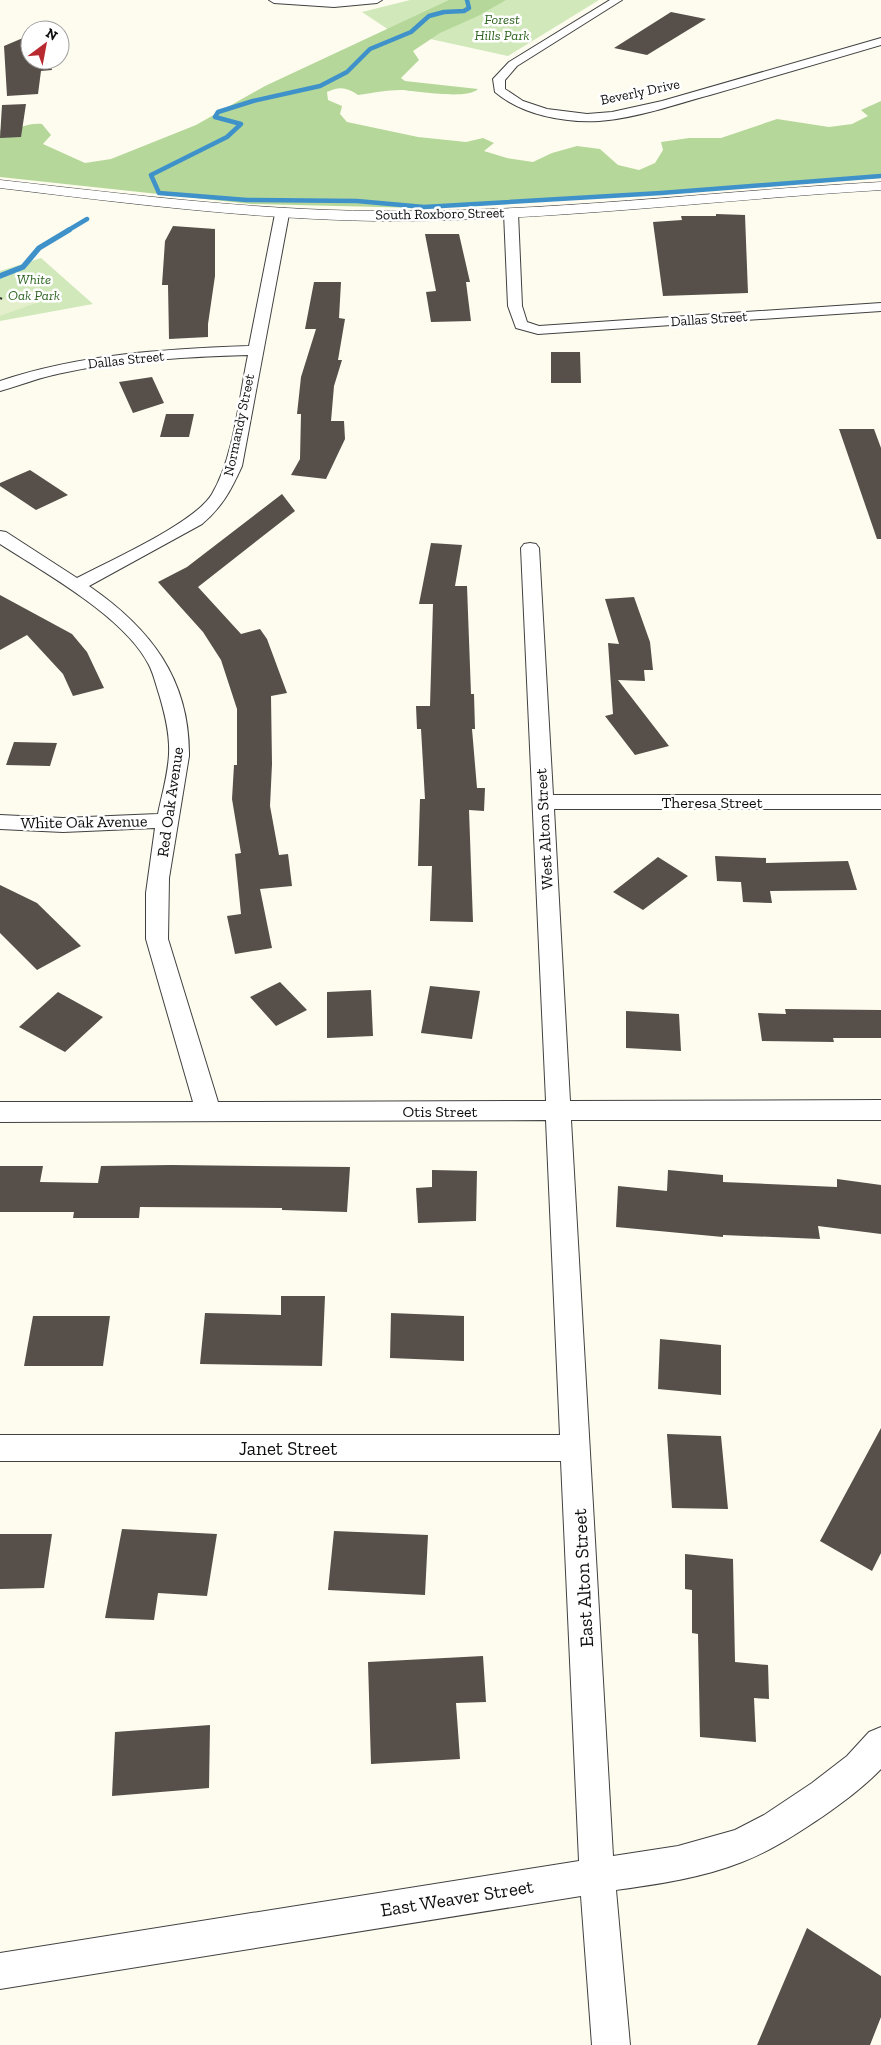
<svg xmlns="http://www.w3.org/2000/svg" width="881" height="2045" font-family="'Zilla Slab',serif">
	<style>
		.green { fill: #d1e8ba }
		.forest { fill: #b5d89a }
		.pitch { fill: #e3efcb }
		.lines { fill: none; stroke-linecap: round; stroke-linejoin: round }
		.stream-far1 { stroke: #3f91c9; stroke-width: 4.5 }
		.stream { stroke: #3f91c9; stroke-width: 5.5 }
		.building { fill: #564f4a }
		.minor-casing { stroke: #414141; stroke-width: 2 }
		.tertiary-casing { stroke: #414141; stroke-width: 1 }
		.path { stroke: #303030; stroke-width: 2; stroke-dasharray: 3 2; stroke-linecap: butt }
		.minor { fill: #fff; fill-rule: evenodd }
		.tertiary { fill: #fff; fill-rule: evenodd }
		.labels { text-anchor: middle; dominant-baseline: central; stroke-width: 5; stroke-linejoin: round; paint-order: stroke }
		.far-park-label { font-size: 14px; font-style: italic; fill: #2e6420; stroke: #fff }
		.far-street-label { font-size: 14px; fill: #0e0e0e; stroke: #fff }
		.street-label { font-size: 16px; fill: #0e0e0e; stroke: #fff }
		.near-street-label { font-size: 19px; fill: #0e0e0e; stroke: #fff }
	</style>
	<rect width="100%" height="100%" fill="#fefcef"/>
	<path class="green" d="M410 0H599L508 56 389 30 362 12Z
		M41 258 93 304 0 321V271Z"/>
	<path class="forest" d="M449 0H506L478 16 440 33 413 51 419 60 401 78 405 81 478 89C467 100 418 91 401 90 387 90 372 93 358 95 347 87 339 86 327 92L328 100 342 106 340 114 347 122 418 137 466 142 483 138 494 143 484 151 507 158 533 162 552 153 577 146 600 149 618 165 639 170 655 163 663 150 661 142 689 138H721L777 119 829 127 852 124 868 116 861 110 881 101V178L520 203 421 208 251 204 0 177V130C17 132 25 122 42 124L51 135 43 144 85 163 111 159 196 125 265 86Z"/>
	<path class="pitch" d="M31 290 47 299 0 316V300Z"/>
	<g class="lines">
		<path class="stream-far1" d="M467 0 469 8 464 11 444 12 429 16 411 32 370 49 347 72 320 86 253 101 218 112 215 117 241 124 227 137 151 175 159 193 247 200 357 201 424 207 661 193 881 176
			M67 231 87 219"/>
		<path class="stream" d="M0 276 23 267 39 248 69 230"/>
	</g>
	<path class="building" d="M671 12 706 19 647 55 614 48Z
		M30 35V60H50L52 70 41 71 38 94 7 96 4 46Z
		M26 104 21 137 0 138 2 105Z
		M716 214 745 215 748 293 663 296 653 222 682 220 681 216H716Z
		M173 226 215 229V276L208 324V337L169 339 168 285H162L165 241Z
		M425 234H459L470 282H466L471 321 431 322 426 292 436 291Z
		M314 282H341L339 318 345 319 338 360H342L334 386 331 421H344L345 439 326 479 291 475 300 459 301 414H297L301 377 316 329H305Z
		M551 352H580L581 383H551Z
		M152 377 164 403 133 413 119 382Z
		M166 414H194L189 437H160Z
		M839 429H874L881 448V539H877Z
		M30 470 68 495 36 510 0 486V483Z
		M282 494 295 511 198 587 241 634 260 629 267 639 287 693 271 696 272 764 270 806 279 855 288 854 292 886 260 889 272 948 235 954 227 916 241 914 235 854 241 853 232 799 234 765H237V709L221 660 203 632 158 582 187 567Z
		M431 543 462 545 455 586H467L471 694H474L475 729H472L477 788H485L484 811 469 810 473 922 430 921 432 866H418L420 799H425L421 729H417L416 706H430L433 604H419Z
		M0 595 72 634 87 652 104 688 73 696 63 674 27 635 0 650Z
		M634 597 650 642 653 670H644L645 681 618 680 669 746 635 755 605 716 613 714 608 643 619 644 605 599Z
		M14 742 57 743 50 766 6 765Z
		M715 856 766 858V863L848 861 857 890 770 891 772 903 743 902 741 882 717 881Z
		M658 857 688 876 643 910 613 892Z
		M0 885 37 903 81 946 37 970 0 933Z
		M280 982 307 1010 276 1026 250 997Z
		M430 986 480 991 472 1039 421 1033Z
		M371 990 373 1036 327 1038V992Z
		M58 992 103 1017 65 1052 19 1027Z
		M785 1009 881 1010V1038H833L834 1042 762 1041 758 1013 786 1014Z
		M626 1011 679 1014 681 1051 626 1048Z
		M171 1165 350 1167 347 1212 282 1210V1208L140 1207 139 1218H73L74 1212H0V1166H43L40 1182 98 1183 101 1166Z
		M432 1170 477 1171 476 1221 418 1223 416 1188 432 1187Z
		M668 1170 723 1175V1182L837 1187V1179L881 1185V1234L818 1226 820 1239 723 1235V1237L616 1227 618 1186 667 1191Z
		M281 1296H325L322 1366 200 1364 205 1313 281 1315Z
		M391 1313 464 1316V1361L390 1358Z
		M33 1316H110L103 1366H24Z
		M660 1339 721 1345V1395L658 1389Z
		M881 1428V1553L872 1571 820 1541Z
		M667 1434 721 1436 728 1509 672 1508Z
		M122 1529 217 1534 207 1596 158 1593 154 1620 105 1618Z
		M334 1531 428 1535 425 1595 328 1590Z
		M0 1534H52L44 1588 0 1589Z
		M685 1554 733 1559 735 1662 768 1665 769 1699 754 1698 756 1742 700 1737 698 1634 692 1633V1590L685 1589Z
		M483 1656 486 1702 456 1703 460 1759 371 1764 368 1662Z
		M210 1725 209 1788 112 1796 115 1732Z
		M807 1928 881 1976V2017L870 2045H757Z"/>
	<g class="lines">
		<defs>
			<path id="minor" d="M269 0H382L377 3 334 7 274 3Z
				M610 0H622L517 66 505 80V89L523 101 547 109 587 114 612 112 662 101 881 38V45C824 62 767 78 710 95 673 105 637 118 599 121 564 123 522 115 495 92L493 79 509 62Z
				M511 209 518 213 522 306 527 322 539 326 881 303V311L538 334 516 328 508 306 504 213Z
				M282 210 289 214 242 466C231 490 223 506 202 524L89 586C150 628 190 679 189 756L169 878 168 939 218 1102 546 1101 521 548 524 544 530 543 536 544 539 548 553 795H881V809H554L570 1101 881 1100V1120H571L613 1856 678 1846 735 1830 764 1815 812 1783 847 1756 869 1732 881 1727V1769C864 1787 843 1802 822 1817 796 1834 771 1851 742 1862 702 1878 658 1884 616 1890L630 2045H592L581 1896 0 1989V1953L579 1861 561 1461H0V1435H560L546 1120 0 1122V1102H193L146 939V893L155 828 63 832 0 829V815L63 818 158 814C162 794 168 775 169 754 170 734 165 714 159 694 156 685 154 675 149 665 125 617 45 573 0 544V531L6 532 77 578C109 561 195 523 212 494 234 457 239 398 248 355 186 357 123 360 62 373 41 377 21 385 0 391V381C81 354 165 349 249 346L275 214Z"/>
			<path id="tertiary" d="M0 180C125 194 250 210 376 211 544 213 713 191 881 182V190C713 200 544 222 376 221 250 219 125 203 0 188Z"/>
		</defs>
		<use href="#minor" class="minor-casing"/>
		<use href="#tertiary" class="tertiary-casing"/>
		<path class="path" d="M0 298 2 299"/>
		<use href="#minor" class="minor"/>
		<use href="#tertiary" class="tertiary"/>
	</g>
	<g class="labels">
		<g class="far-park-label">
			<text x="502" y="19">Forest<tspan x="502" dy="16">Hills Park</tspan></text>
			<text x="34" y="279">White<tspan x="34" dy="16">Oak Park</tspan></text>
		</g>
		<g class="far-street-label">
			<text transform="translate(640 92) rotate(-12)">Beverly Drive</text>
			<text transform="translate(440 214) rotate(-1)">South Roxboro Street</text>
			<text transform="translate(709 319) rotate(-4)">Dallas Street</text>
			<text transform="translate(126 360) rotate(-6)">Dallas Street</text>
			<text transform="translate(239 425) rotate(-78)">Normandy Street</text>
		</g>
		<g class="street-label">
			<text transform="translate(170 802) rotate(-82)">Red Oak Avenue</text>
			<text x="712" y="802">Theresa Street</text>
			<text transform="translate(84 822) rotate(-1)">White Oak Avenue</text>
			<text transform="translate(544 829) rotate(-93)">West Alton Street</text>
			<text x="440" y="1111">Otis Street</text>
		</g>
		<g class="near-street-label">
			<text x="288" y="1448">Janet Street</text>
			<text transform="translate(583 1578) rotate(-93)">East Alton Street</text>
			<text transform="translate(457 1898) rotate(-9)">East Weaver Street</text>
		</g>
	</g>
	<g transform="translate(45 45) rotate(32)"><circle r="24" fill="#ffffff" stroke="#9f9f9f"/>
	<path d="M0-4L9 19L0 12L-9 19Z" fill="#b92a30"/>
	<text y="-8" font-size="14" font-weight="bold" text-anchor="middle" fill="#0e0e0e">N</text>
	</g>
</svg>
